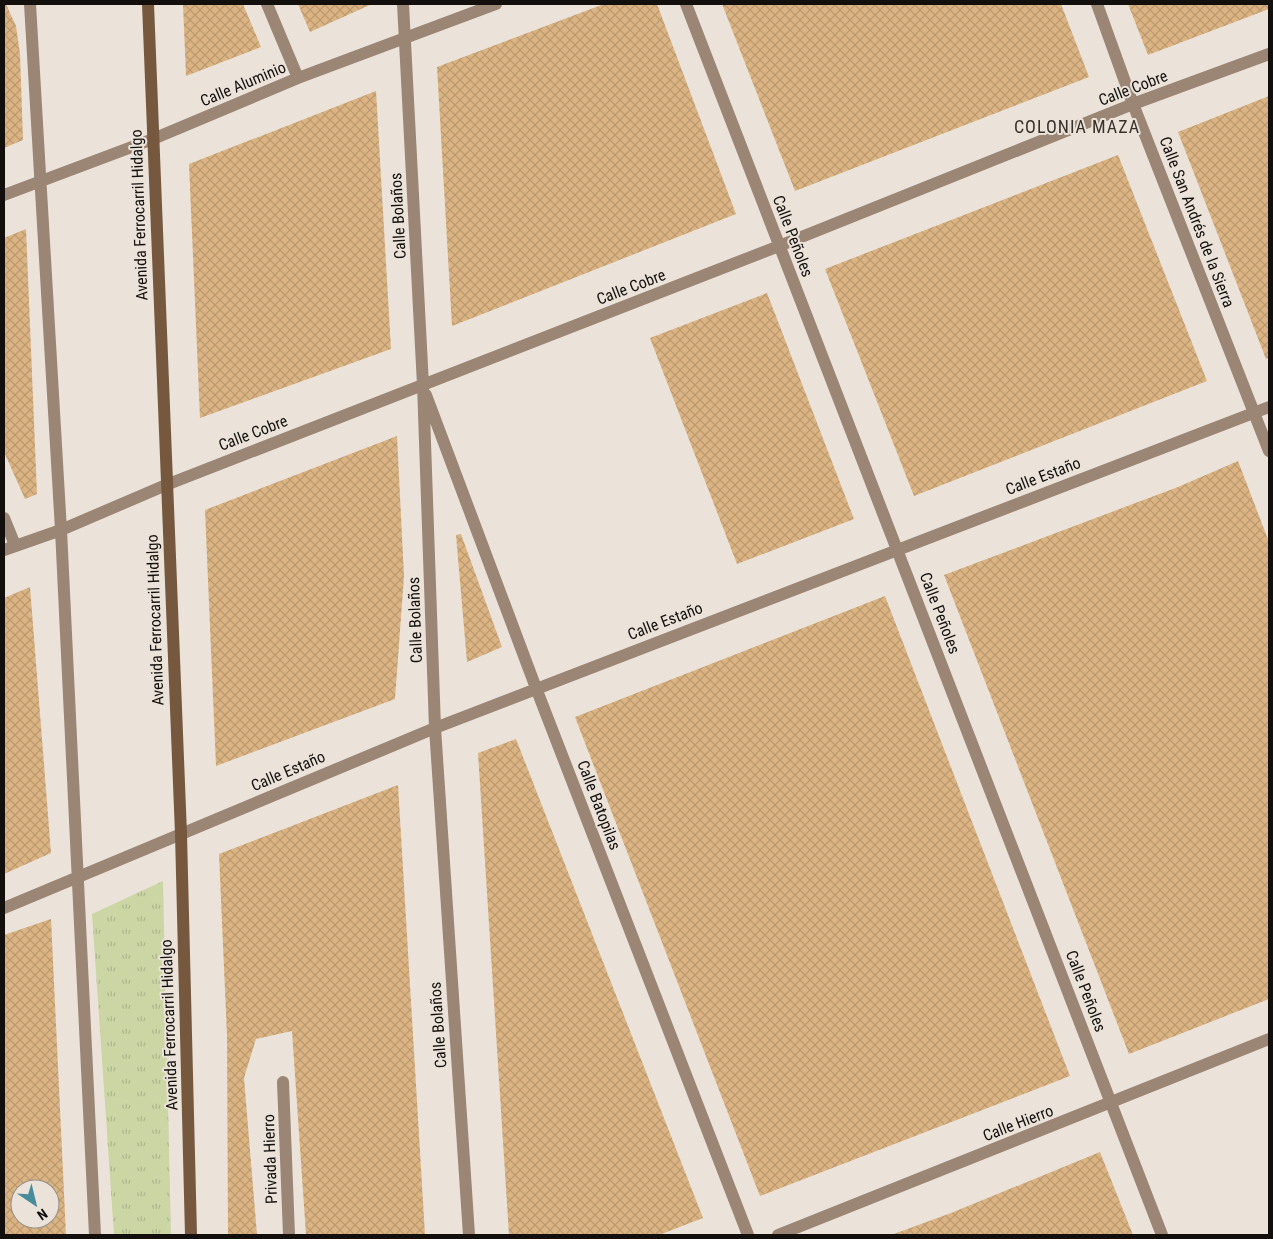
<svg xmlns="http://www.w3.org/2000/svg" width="1273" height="1239" font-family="'Roboto Condensed',sans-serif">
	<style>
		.grass { fill: url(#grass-tufts) }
		.building { fill: url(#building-cross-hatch); fill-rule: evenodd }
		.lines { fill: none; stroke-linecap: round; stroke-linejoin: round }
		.minor { stroke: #9b8574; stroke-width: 12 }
		.tertiary { stroke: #9b8574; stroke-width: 12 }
		.secondary { stroke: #76583f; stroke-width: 12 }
		.labels { text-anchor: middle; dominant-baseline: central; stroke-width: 4; stroke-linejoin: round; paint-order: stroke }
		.street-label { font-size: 16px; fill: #120f0c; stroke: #ebe3da }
		.neighbourhood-label { font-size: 18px; letter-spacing: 1px; fill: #37312a; stroke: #ebe3da }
	</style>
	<defs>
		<pattern id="grass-tufts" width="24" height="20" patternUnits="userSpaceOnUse" patternTransform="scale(1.25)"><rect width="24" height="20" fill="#cbd6a4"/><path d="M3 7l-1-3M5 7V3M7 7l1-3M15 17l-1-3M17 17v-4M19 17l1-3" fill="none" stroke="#adb68c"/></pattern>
		<pattern id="building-cross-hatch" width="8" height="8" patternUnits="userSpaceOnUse" patternTransform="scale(1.25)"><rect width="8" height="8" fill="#dcb483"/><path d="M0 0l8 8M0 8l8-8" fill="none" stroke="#bc9a70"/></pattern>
	</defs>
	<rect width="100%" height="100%" fill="#ebe3da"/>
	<path class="grass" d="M163 881 171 1235H114L92 914Z"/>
	<path class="building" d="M4 4H6L16 26 20 54 23 140 4 148Z
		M183 4H243L261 47 186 76Z
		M298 4H372L310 32Z
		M604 4H657L736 214 452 326 437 67Z
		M722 4H1061L1089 77 795 191Z
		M1128 4H1269V9L1148 55Z
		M376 91 391 349 200 418 189 164Z
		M1269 96V358L1266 359 1178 132Z
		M1118 155 1207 381 914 496 825 269Z
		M26 229 37 494 25 499 4 452V238Z
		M767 293 854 519 737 564 650 338Z
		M397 436 404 576 395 699 216 766 205 510Z
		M1238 461 1269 542V999L1129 1054 944 575 1178 487Z
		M461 534 502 647 467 662 456 535Z
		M30 587 51 853 4 874V598Z
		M885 596 1070 1076 760 1196 575 717Z
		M516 739 703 1218 659 1235H509L478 753Z
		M398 785 425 1235H306L292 1031 256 1039 244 1078 257 1235H228L227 1036 219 854Z
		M51 919 66 1235H4V935ZM20 1189H50V1219H20Z
		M1100 1152 1133 1235H891L951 1213Z"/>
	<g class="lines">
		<path class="minor" d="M30 4 61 530 95 1235
			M267 4 298 78
			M403 4 423 385 435 728 469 1235
			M686 4 1162 1235
			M1097 4 1133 104 1269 451
			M4 195 153 139 298 78 496 4
			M426 395 536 688 748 1235
			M4 518 15 545
			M4 550 61 530 166 485 779 246 1133 104 1269 54
			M4 908 435 728 1269 407
			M283 1082 289 1235"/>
		<path class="tertiary" d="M778 1235 1269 1039"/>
		<path class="secondary" d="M148 4 181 834 191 1235"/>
	</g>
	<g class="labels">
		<g class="street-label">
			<text transform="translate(243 84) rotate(-23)">Calle Aluminio</text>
			<text transform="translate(1133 88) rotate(-21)">Calle Cobre</text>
			<text transform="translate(139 215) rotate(-92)">Avenida Ferrocarril Hidalgo</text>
			<text transform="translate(398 216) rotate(-93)">Calle Bolaños</text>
			<text transform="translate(1197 222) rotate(69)">Calle San Andrés de la Sierra</text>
			<text transform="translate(793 236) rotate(69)">Calle Peñoles</text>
			<text transform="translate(631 287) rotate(-21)">Calle Cobre</text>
			<text transform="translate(253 433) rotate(-21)">Calle Cobre</text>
			<text transform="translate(1043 476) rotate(-21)">Calle Estaño</text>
			<text transform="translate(940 613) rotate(69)">Calle Peñoles</text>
			<text transform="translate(155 620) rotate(-92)">Avenida Ferrocarril Hidalgo</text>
			<text transform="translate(415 620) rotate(-92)">Calle Bolaños</text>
			<text transform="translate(665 621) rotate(-21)">Calle Estaño</text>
			<text transform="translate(288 771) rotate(-23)">Calle Estaño</text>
			<text transform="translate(599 805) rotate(69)">Calle Batopilas</text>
			<text transform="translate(1086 991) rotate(69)">Calle Peñoles</text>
			<text transform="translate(169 1025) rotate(-92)">Avenida Ferrocarril Hidalgo</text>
			<text transform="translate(438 1025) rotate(-94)">Calle Bolaños</text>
			<text transform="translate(1018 1123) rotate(-21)">Calle Hierro</text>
			<text transform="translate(270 1159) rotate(-92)">Privada Hierro</text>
		</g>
		<g class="neighbourhood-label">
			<text x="1077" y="126">COLONIA MAZA</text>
		</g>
	</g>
	<rect width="1273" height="1239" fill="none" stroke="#120f0c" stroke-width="10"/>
	<g transform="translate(35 1204) rotate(145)"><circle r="24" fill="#ebe3da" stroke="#948e88"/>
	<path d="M0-4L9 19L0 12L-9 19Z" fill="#488b9b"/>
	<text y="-8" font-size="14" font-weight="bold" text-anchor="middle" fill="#120f0c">N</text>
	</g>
</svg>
